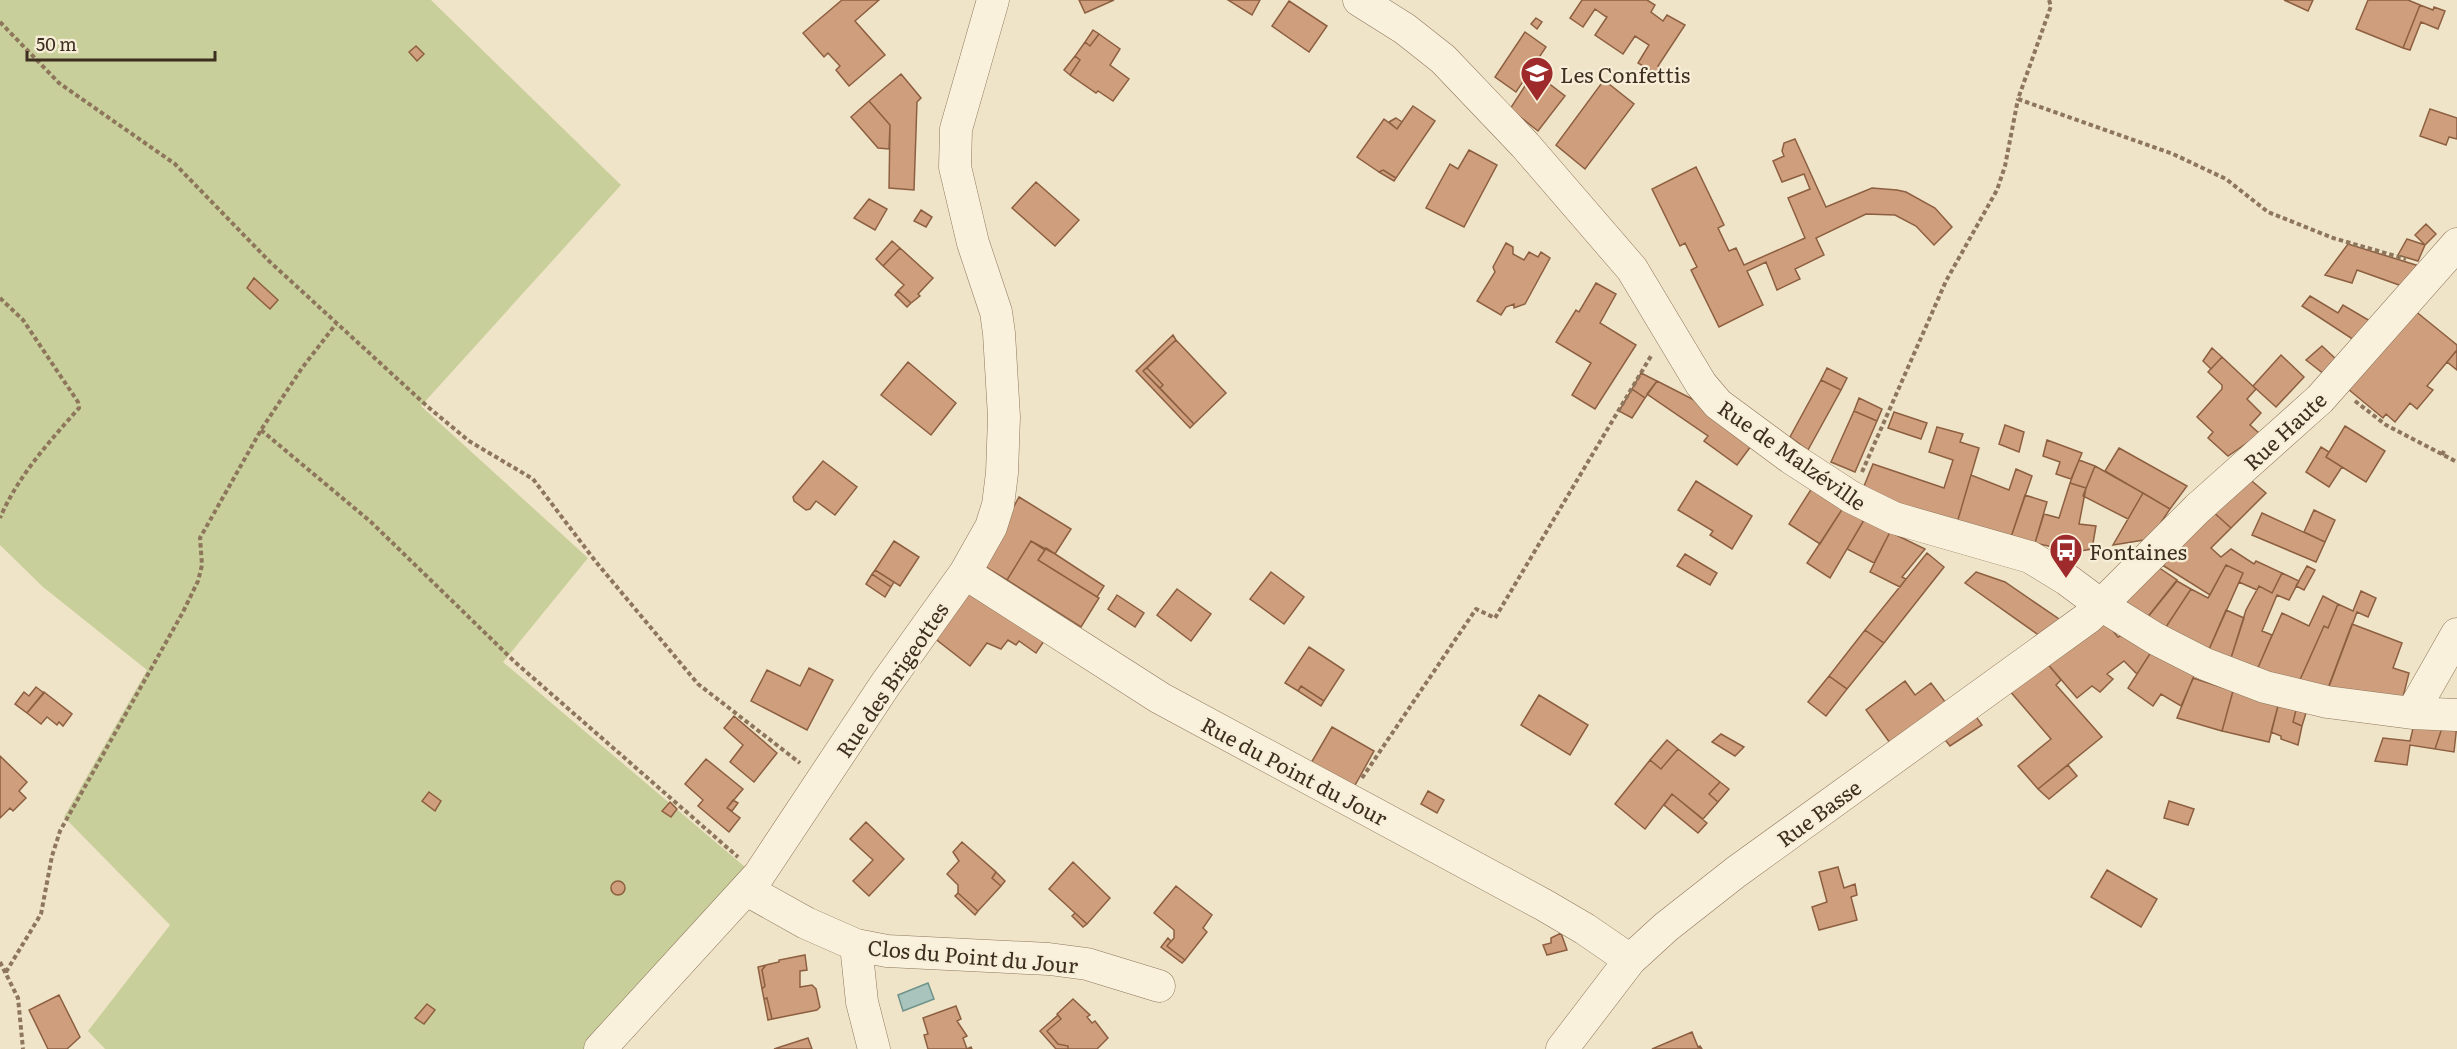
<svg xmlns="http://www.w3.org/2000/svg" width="2457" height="1049" font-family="Literata,serif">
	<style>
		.green { fill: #c9cf9b }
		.water { fill: #a9c4bc; stroke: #6f938a; stroke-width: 1.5 }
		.building { fill: #cf9f7d; stroke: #8d5f41; stroke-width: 1.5 }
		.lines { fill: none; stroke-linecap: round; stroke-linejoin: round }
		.minor-casing { stroke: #8d765c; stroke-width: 33 }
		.path { stroke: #8d765c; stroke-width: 4; stroke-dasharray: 4.5 3; stroke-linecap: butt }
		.minor { stroke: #faf1dc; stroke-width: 32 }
		.labels { text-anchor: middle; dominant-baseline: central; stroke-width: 4.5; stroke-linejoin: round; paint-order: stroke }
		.poi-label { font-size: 21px; fill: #3d2e20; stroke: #f7eed8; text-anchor: start }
		.street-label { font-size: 21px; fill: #3d2e20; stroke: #f7eed8 }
	</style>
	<rect width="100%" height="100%" fill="#f0e4c8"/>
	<path class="green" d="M0 0H431L621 185 421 406 588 558 503 662 745 867 587 1049H105L88 1031 170 925 64 817 147 670 43 587 0 545Z"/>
	<path class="water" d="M928 983 934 999 903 1011 898 995Z"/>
	<path class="building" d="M842 0H879L855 21 885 55 849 86 836 70 840 66 828 53 824 57 803 33Z
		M1079 0H1114L1085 13Z
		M1228 0H1260L1252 15Z
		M1582 0H1647L1655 5 1651 12 1663 21 1667 15 1685 25 1658 66 1661 68 1656 74 1638 63 1649 45 1635 36 1623 54 1595 35 1607 17 1605 16 1595 9 1583 27 1570 18Z
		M2284 0H2313L2308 11Z
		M2368 0H2408L2420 5 2403 48 2356 29Z
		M1289 1 1327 26 1309 52 1272 26Z
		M2420 5 2433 10 2434 7 2445 11 2438 29 2421 22 2410 50 2403 48Z
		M1536 18 1542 22 1537 29 1531 24Z
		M1093 30 1099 34 1090 46 1085 42Z
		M1525 32 1546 47 1516 92 1495 77Z
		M1099 34 1120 49 1110 65 1129 79 1113 101 1098 91 1096 93 1070 75 1080 60 1075 56 1085 42 1090 46Z
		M416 46 424 54 417 61 409 52Z
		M1075 56 1080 60 1070 75 1064 70Z
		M1534 72 1565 96 1538 131 1510 109Z
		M901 74 921 98 917 102 914 190 889 188 890 125 869 101Z
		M1604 80 1634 104 1585 169 1556 145Z
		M869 101 890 125 889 149 878 148 851 117Z
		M1413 106 1435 121 1396 178 1383 170 1379 172 1357 157 1384 119 1397 129Z
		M2430 109 2457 118V139L2449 137 2446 145 2420 136Z
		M1396 118 1402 122 1397 129 1389 122Z
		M1795 139 1826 207 1872 188 1897 190 1906 192 1935 208 1952 227 1934 245 1916 226 1895 215 1866 214 1816 238 1824 255 1795 269 1800 279 1777 290 1766 262 1747 271 1763 305 1719 327 1691 270 1697 267 1685 243 1680 246 1652 189 1696 167 1724 225 1718 228 1729 251 1736 248 1744 265 1805 238 1788 198 1810 189 1804 174 1782 182 1773 161 1784 156 1782 151 1784 143Z
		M1469 150 1497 165 1464 227 1426 208 1450 164 1458 169Z
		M1383 170 1396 178 1394 181 1379 172Z
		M1036 182 1079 220 1055 246 1012 208Z
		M869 199 887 209 875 230 854 218Z
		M921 210 932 217 926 227 914 221Z
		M2426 224 2436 234 2425 245 2415 235Z
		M2407 239 2425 245 2418 261 2398 255Z
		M892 241 900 248 883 266 876 259Z
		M1506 243 1513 247V254L1524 260 1529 252 1538 257 1541 252 1550 258 1525 304 1514 308V304L1506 307 1501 315 1477 301 1495 272 1493 267Z
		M2348 244 2419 266 2402 286 2357 270 2352 283 2325 275Z
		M900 248 933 278 918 294 920 296 911 303 898 291 904 285 883 266Z
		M254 278 278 300 270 309 247 288Z
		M1596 283 1616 294 1600 323 1636 345 1595 409 1572 395 1591 363 1556 342 1576 310 1579 312Z
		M898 291 911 303 907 307 895 295Z
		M2310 296 2338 313 2343 305 2370 321 2354 340 2302 306Z
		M2414 310 2457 345V350L2427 386 2433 390 2417 409 2410 403 2395 422 2386 414 2383 418 2348 389Z
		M1173 335 1176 340 1143 371 1194 424 1190 428 1136 371Z
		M1176 340 1226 393 1194 424 1160 388 1163 385 1147 368Z
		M2322 346 2337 360 2324 374 2306 360Z
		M2212 348 2222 357 2211 369 2203 361Z
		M2456 351H2457V370L2447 362Z
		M2281 355 2304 377 2276 407 2253 386Z
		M2222 357 2256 389 2247 399 2261 413 2250 425 2260 434 2228 456 2208 438 2213 432 2197 417 2222 389V385L2208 372Z
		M908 362 956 403 931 435 881 395Z
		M1147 368 1163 385 1160 388 1143 371Z
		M1827 368 1847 378 1841 390 1821 380Z
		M1641 373 1657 381 1645 398 1632 389Z
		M1821 380 1841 390 1808 450 1790 437Z
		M1657 381 1698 402 1751 446 1737 465 1704 441 1708 436 1647 394Z
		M1632 389 1645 398 1632 418 1619 411Z
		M1859 398 1882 409 1877 421 1854 411Z
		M1854 411 1877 421 1855 472 1831 462Z
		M1894 412 1927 423 1921 439 1888 428Z
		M2005 425 2024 432 2019 452 1999 444Z
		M2345 426 2385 451 2366 482 2326 457Z
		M1937 427 1963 434 1960 442 1979 448 1957 523 1862 491 1873 464 1944 488 1953 460 1929 452Z
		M2047 440 2082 453 2071 479 2056 474 2060 462 2043 456Z
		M2321 447 2329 452 2326 457 2342 467 2329 487 2306 472Z
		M2119 448 2187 486 2170 509 2105 471Z
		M2079 460 2095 466 2086 488 2070 483Z
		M823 461 857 487 835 515 816 501 810 509 806 510 794 501 793 497Z
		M2095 466 2143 493 2128 519 2083 496Z
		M2016 469 2032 476 2011 537 1957 523 1971 475 2009 490Z
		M2247 477 2266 493 2231 528 2211 510Z
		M1696 481 1752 516 1732 549 1710 535 1713 531 1678 510Z
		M2070 483 2086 488 2079 524 2096 526 2092 549 2074 552 2035 543 2044 514 2059 518Z
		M1812 488 1843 508 1820 544 1789 524Z
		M2143 493 2170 509 2156 530 2144 540 2113 545Z
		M2025 495 2047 502 2035 543 2011 537Z
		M1019 497 1071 529 1055 554 1031 541 1007 580 984 566V561Z
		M1843 508 1864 520 1830 578 1807 563Z
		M2211 510 2231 528 2211 548 2221 557 2231 549 2254 564 2256 561 2282 573 2272 593 2259 586 2257 590 2239 582 2243 573 2226 565 2210 595 2159 563Z
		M2314 510 2335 520 2325 542 2304 532Z
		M2262 513 2325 542 2316 562 2252 535Z
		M1864 520 1890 532 1874 563 1847 549Z
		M1890 532 1925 549 1902 577 1906 579 1900 587 1870 572Z
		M894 541 919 557 900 586 875 570Z
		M1031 541 1045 550 1038 560 1099 598 1081 627 1007 580Z
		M1046 548 1104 586 1097 597 1038 560Z
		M1927 553 1944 567 1884 643 1865 630Z
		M1685 554 1717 573 1710 585 1677 566Z
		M2155 565 2177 580 2146 619 2119 601Z
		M2226 565 2243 573 2207 654 2162 633 2191 589 2208 598Z
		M2307 566 2315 570 2304 590 2296 586Z
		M875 570 894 582 891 587 872 574Z
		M1271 572 1304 597 1284 624 1250 599Z
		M1976 572 2005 582 2062 621 2040 636 1965 583Z
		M2282 573 2299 581 2289 600 2277 595 2262 631 2272 635 2257 670 2230 661 2246 610 2259 586 2272 593Z
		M872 574 891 587 885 597 866 584Z
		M2177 581 2191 589 2162 633 2143 623Z
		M970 587 1046 638 1036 653 1019 641 1016 645 1008 640 1001 649 987 643 970 666 933 637Z
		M1177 589 1211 614 1191 641 1157 615Z
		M2361 591 2376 598 2368 617 2357 612 2328 689 2299 682 2324 626 2328 628 2338 604 2353 611Z
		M1117 595 1144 613 1135 627 1108 609Z
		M2323 596 2338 604 2328 628 2324 626 2299 682 2257 670 2282 613 2309 626Z
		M2226 610 2244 618 2230 661 2207 654Z
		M2103 619 2118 637 2128 632 2155 646 2137 674 2124 661 2107 674 2113 679 2100 692 2092 686 2077 698 2046 662Z
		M2352 624 2402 643 2393 668 2409 673 2403 697 2328 688Z
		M1865 630 1884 643 1847 689 1829 676Z
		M2155 646 2196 672 2181 706 2161 694 2153 706 2128 688Z
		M1309 647 1344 670 1324 701 1301 686 1298 691 1285 683Z
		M2046 662 2061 680 2056 685 2102 737 2038 789 2018 766 2051 739 2009 690Z
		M809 668 833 680 807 730 751 701 767 670 800 686Z
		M1829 676 1847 689 1826 716 1808 702Z
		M2193 678 2233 691 2222 731 2177 718Z
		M1905 681 1915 695 1931 683 1946 703 1890 743 1866 710Z
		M1301 686 1324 701 1321 706 1298 691Z
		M36 687 44 693 27 713 15 704 24 692 29 696Z
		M2233 691 2278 706 2269 742 2222 731Z
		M44 692 72 714 63 726 59 722 57 725 47 717 41 724 27 713Z
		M1539 695 1588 725 1570 755 1521 725Z
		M2278 706 2296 710 2293 722 2302 726 2298 745 2281 739V736L2271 732Z
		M2296 710 2306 713 2302 726 2293 722Z
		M1974 714 1982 725 1950 746 1942 736Z
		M734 716 777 753 754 782 730 762 743 745 724 728Z
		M2415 720 2444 722 2435 749 2410 745 2407 765 2375 761 2383 738 2410 741Z
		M2444 722 2457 724 2454 752 2435 749Z
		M1332 727 1374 751 1354 787 1311 763Z
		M1721 734 1744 747 1735 756 1712 742Z
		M1667 740 1678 749 1661 769 1650 760Z
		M1678 749 1720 782 1709 794 1718 802 1703 819 1672 794 1645 829 1615 804 1650 760 1661 769Z
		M0 756 27 782 19 791 26 798 13 811 10 808 0 818Z
		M706 759 743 789 727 808 740 818 729 832 698 806 703 800 685 784Z
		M2068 765 2077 776 2049 799 2038 789Z
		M1720 782 1729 789 1718 802 1709 794Z
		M1428 791 1444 800 1437 813 1421 804Z
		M429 792 441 801 435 811 422 801Z
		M1672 794 1707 823 1698 833 1664 805Z
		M733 800 738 803 732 811 727 808Z
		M2169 801 2194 809 2188 825 2164 818Z
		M670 802 677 809 671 817 662 811Z
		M866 822 904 859 869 896 853 881 873 860 850 839Z
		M962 842 996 872 992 878 1001 886 978 911 958 893V885L947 874 959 861 953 852Z
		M1073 862 1110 898 1087 924 1049 889Z
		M1838 867 1844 888 1855 884 1857 895 1851 897 1857 920 1819 930 1812 907 1827 902 1819 872Z
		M2107 870 2157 899 2141 927 2091 897Z
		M996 872 1005 881 1001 886 992 878Z
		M611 888a7 7 0 1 1 14 0a7 7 0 1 1-14 0Z
		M1176 886 1212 915 1203 928 1207 932 1185 960 1167 946 1174 938V930L1154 913Z
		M958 893 978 911 975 915 955 896Z
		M1075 913 1087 924 1083 927 1072 916Z
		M1561 933 1567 950 1547 955 1543 945 1551 943V938Z
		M1168 938 1171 941 1167 946 1185 960 1182 963 1161 947Z
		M805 955 807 970 800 971V987L812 985 816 989 820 1007 817 1010 772 1019 767 998 764 999 762 989 765 986 762 970 766 965 779 962V960Z
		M766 965 762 970 765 986 762 989 758 967Z
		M59 995 80 1037 67 1049H48L29 1010Z
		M767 998 772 1019 768 1020 764 999Z
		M1073 999 1090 1015 1087 1017 1092 1023 1095 1021 1108 1038 1097 1049H1068V1046L1058 1044 1047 1031 1061 1019 1057 1014Z
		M427 1004 435 1010 424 1024 415 1018Z
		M956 1006 961 1019 957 1021 967 1036 963 1038 967 1049 971 1047 972 1049H928L924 1035 928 1034 923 1018Z
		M1058 1015 1061 1019 1047 1031 1058 1044 1068 1046V1049H1056L1040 1031Z
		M1692 1032 1698 1047 1700 1046 1702 1049H1652Z
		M808 1038 812 1049H774Z"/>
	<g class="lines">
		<defs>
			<path id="minor" d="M1359 0 1405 29 1443 59 1525 145 1632 269 1701 384 1718 404 1791 458 1851 497 1894 518 2030 557 2066 579 2101 605 2156 639 2205 664 2265 687 2327 702 2412 713 2457 715
				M965 573 1160 698 1544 905 1585 929 1630 960
				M2412 713 2457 634
				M747 890 806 923 856 945 887 951 1049 959 1087 964 1159 986
				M856 945 862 1002 874 1049
				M600 1049 759 875 885 685 965 573 991 527 998 505 1002 473 1004 417 999 333 996 312 973 243 955 167 956 129 993 0
				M1562 1049 1630 960 1666 927 1736 872 2089 617 2198 508 2320 399 2457 244"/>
		</defs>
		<use href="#minor" class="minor-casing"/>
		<path class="path" d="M2049 0 2051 6 2018 99 2173 154 2226 179 2268 212 2333 238 2406 259
			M0 22 59 83 175 164 269 261 428 407 469 441 533 479 596 562 698 684 800 763
			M0 298 23 320 78 402 79 408C49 442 18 476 0 518
			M2355 401 2386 425 2457 462
			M261 430 371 522 516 663 738 857
			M2442 455 2445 449
			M1862 472 1946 281 1997 190 2005 166 2018 99
			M1362 778 1476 609 1495 618 1651 356
			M0 962 18 998 23 1049
			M6 972 41 914 52 856 60 831 183 612 198 581 202 565 200 538 261 430 302 368 336 324"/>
		<use href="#minor" class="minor"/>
	</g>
	<defs>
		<symbol id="school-pin" viewBox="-11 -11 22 30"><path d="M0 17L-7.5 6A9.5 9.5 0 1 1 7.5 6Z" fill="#9e2a2b" stroke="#f7eed8"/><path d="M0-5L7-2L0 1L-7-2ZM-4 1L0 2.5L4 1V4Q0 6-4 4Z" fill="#fff"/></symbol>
		<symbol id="bus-pin" viewBox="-11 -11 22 30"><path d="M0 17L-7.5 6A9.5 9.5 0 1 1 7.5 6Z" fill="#9e2a2b" stroke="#f7eed8"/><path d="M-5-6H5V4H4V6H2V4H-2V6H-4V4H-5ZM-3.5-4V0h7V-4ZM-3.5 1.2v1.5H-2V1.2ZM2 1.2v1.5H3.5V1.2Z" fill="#fff"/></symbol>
	</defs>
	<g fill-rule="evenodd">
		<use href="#school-pin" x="1518" y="54" width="38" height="52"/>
		<use href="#bus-pin" x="2047" y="531" width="38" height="52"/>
	</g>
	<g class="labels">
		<g class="poi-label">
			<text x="1560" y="73">Les Confettis</text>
			<text x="2089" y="550">Fontaines</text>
		</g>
		<g class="street-label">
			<text transform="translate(2284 430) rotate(-43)">Rue Haute</text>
			<text transform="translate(1793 454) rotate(35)">Rue de Malzéville</text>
			<text transform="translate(891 679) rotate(-56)">Rue des Brigeottes</text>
			<text transform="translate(1295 770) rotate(28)">Rue du Point du Jour</text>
			<text transform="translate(1818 812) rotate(-36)">Rue Basse</text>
			<text transform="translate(973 955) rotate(5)">Clos du Point du Jour</text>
		</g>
	</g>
	<path d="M27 51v9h188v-9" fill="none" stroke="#3d2e20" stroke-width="3"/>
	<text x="36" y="51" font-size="18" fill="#3d2e20" stroke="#f7eed8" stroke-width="4.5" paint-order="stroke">50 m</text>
</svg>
